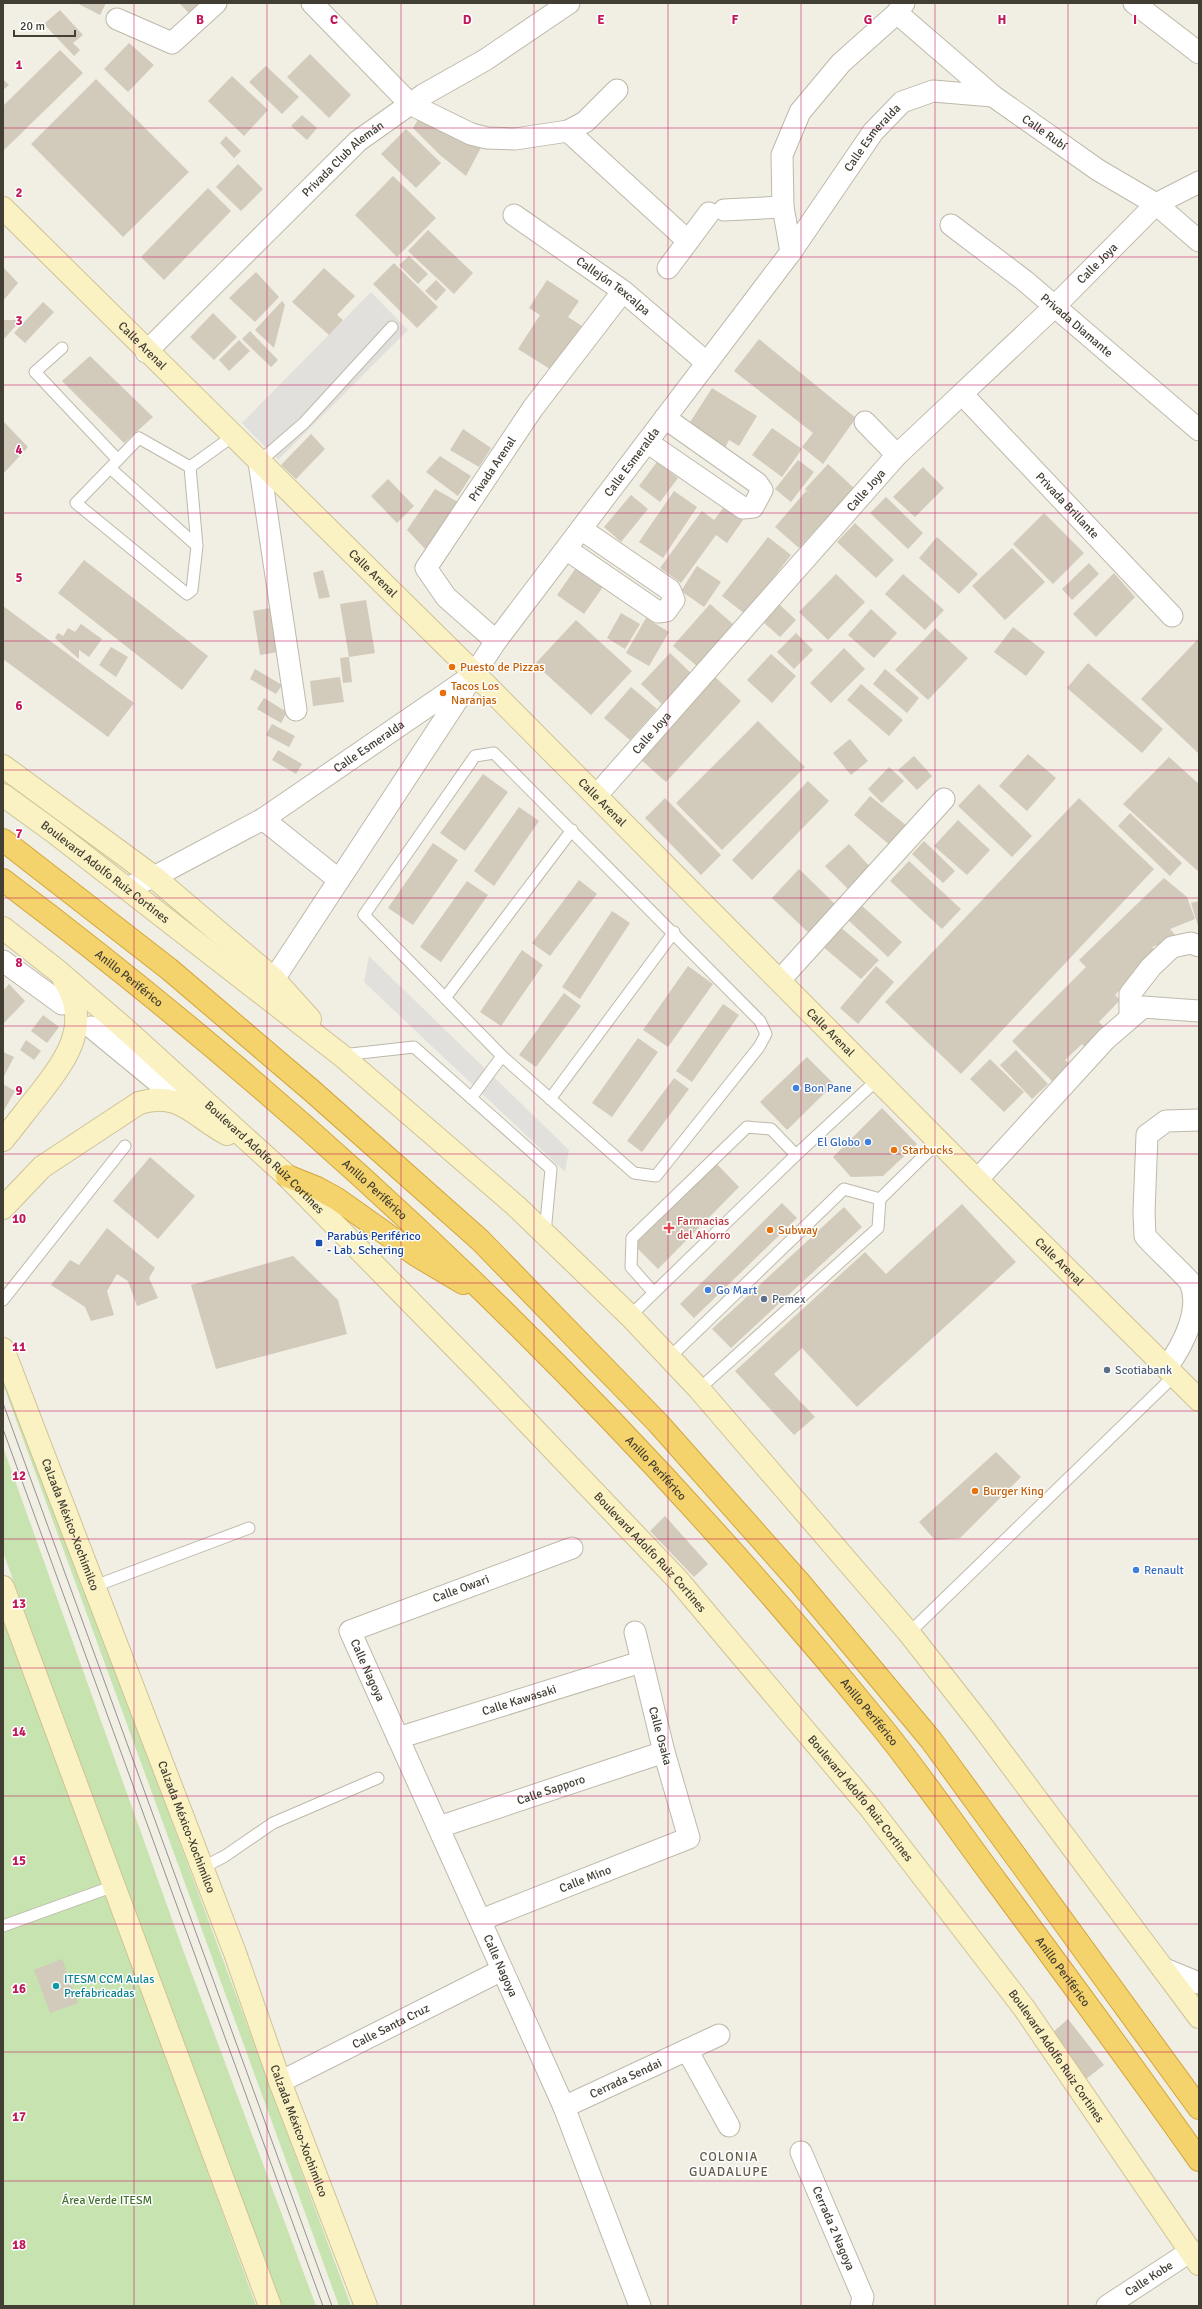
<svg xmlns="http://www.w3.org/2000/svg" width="1202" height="2309" font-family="Signika,sans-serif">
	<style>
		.green { fill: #c7e3af }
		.parking { fill: #e2e0dc }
		.building { fill: #d2caba }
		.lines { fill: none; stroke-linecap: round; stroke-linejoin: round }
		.lane-casing { stroke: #beb9aa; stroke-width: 13 }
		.street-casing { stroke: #beb9aa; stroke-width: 23 }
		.secondary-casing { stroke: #cec396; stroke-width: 24 }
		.highway-casing { stroke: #d2a73d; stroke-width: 24 }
		.lane { stroke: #fff; stroke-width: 11 }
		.street { stroke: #fff; stroke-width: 21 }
		.secondary { stroke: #fbf2c4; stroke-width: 22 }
		.highway { stroke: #f4d26c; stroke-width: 22 }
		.tram { stroke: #939393; stroke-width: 1 }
		.grid { fill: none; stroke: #c2185b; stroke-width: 1; stroke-opacity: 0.55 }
		.food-dot { fill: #e8710a; stroke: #fff; stroke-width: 1.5 }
		.shop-dot { fill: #3f7fe0; stroke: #fff; stroke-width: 1.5 }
		.health-dot { fill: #e0444e; stroke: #fff; stroke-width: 1.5 }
		.transit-dot { fill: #1a4fb4; stroke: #fff; stroke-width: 1.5 }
		.service-dot { fill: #5c6f8a; stroke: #fff; stroke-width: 1.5 }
		.culture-dot { fill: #0f9aa8; stroke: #fff; stroke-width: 1.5 }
		.labels { text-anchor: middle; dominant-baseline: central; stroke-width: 3; stroke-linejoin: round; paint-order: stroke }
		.street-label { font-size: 12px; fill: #423e34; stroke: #fff }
		.food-label { font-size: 12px; fill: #c56008; stroke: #fff; text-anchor: start }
		.shop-label { font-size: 12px; fill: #366cbe; stroke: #fff; text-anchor: start }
		.health-label { font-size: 12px; fill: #be3a42; stroke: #fff; text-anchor: start }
		.transit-label { font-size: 12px; fill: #164399; stroke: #fff; text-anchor: start }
		.service-label { font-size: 12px; fill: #4e5e75; stroke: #fff; text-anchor: start }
		.culture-label { font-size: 12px; fill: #0d838f; stroke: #fff; text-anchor: start }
		.park-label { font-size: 12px; fill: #40702c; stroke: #fff }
		.neighbourhood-label { font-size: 13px; letter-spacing: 1px; fill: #645d4c; stroke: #fff }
		.grid-label { font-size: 13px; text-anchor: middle; font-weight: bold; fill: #c2185b; stroke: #fff; stroke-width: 3; stroke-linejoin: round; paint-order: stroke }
	</style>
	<rect width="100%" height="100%" fill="#f1eee4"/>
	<path class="green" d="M3 1365 351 2306H339L3 1384Z
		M3 1447 183 1950 316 2306H282L154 1965 3 1552Z
		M3 1604 256 2306H3Z"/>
	<path class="parking" d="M371 292 408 330 278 460 242 423Z
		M369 956 569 1150 565 1172 364 982Z"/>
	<path class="building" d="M77 3H106L100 15Z
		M179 3H204L192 16Z
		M60 10 83 35 73 43 80 50 74 56 44 24Z
		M129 43 154 65 128 92 104 69Z
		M60 50 83 73 3 151V106Z
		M310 54 351 95 329 118 287 77Z
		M266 66 299 97 282 114 249 82Z
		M232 76 268 110 244 136 208 101Z
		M3 79 9 85 3 90Z
		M96 79 189 172 123 237 31 144Z
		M423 111 484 142 466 176 440 155 413 128Z
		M302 115 317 128 307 140 291 126Z
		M406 129 441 163 416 188 381 154Z
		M226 136 241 151 234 158 220 143Z
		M238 164 263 189 241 211 216 187Z
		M393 176 436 218 397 257 355 215Z
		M208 188 231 211 164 280 141 257Z
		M428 230 473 273 454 294 408 251Z
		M409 256 428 274 418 284 399 265Z
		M394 263 438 307 417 328 373 284Z
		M3 267 18 283 3 301Z
		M324 268 355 296 337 315 343 320 329 335 292 302Z
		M256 272 279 297 255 322 229 298Z
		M436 280 446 290 436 301 425 291Z
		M547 280 579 301 568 317 582 326 553 371 518 349 540 315 529 308Z
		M282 301 285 305 274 348 255 330Z
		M43 302 54 312 25 343 14 333Z
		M213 313 237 337 214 360 190 337Z
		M3 320H21L3 340Z
		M250 331 278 360 271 367 242 339Z
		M759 339 856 418 823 464 802 447 813 433 734 371Z
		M239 340 250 351 229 371 219 360Z
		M90 356 153 417 124 443 62 381Z
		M712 388 757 416 739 446 729 440 724 450 687 427Z
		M3 421 28 447 3 474Z
		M772 428 802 449 782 477 752 455Z
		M463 429 491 448 479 467 450 450Z
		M311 434 325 449 296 479 281 465Z
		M440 456 471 476 458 496 426 472Z
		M798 460 814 472 791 502 775 489Z
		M657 462 678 478 660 502 639 486Z
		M828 464 854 488 799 548 775 527 806 491 811 495 805 489Z
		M923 467 944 488 915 517 893 497Z
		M388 479 414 506 397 523 371 496Z
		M435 489 458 502 428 552 407 530Z
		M674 491 697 507 663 558 639 542Z
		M631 495 648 509 621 542 604 527Z
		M886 497 923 533 908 549 870 513Z
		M724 507 743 520 727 543 716 535 681 583 660 568 702 511 714 520Z
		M1044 513 1084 553 1053 584 1013 544Z
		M855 523 894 560 876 578 837 542Z
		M768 537 791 555 745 614 722 596Z
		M937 537 978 574 959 594 919 558Z
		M1012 548 1045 582 1005 620 972 586Z
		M84 560 208 656 182 690 58 593Z
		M1089 563 1099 574 1072 600 1062 589Z
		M578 565 605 584 584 614 557 595Z
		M697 566 721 582 704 607 681 591Z
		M323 570 330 597 319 599 313 573Z
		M1114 573 1135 597 1096 637 1073 614Z
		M836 574 865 602 828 640 799 612Z
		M903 574 944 610 925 630 885 594Z
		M366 600 375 653 349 657 340 604Z
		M710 604 733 624 697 666 673 646Z
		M779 604 796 620 780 637 762 621Z
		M3 606 134 703 108 737 3 659Z
		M271 608 278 652 260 655 253 611Z
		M871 609 897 633 874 658 848 635Z
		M621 613 640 624 625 649 607 638Z
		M646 618 669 632 649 666 626 653Z
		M576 620 632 671 591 715 535 664Z
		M81 624 102 639 89 657 79 650V659L55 638 58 633 63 636 68 628 75 632Z
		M1013 627 1045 652 1026 676 994 652Z
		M935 628 968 658 928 700 895 670Z
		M796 633 813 650 794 669 777 652Z
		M1199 638V754L1141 699Z
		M111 647 128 657 116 677 99 665Z
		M844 648 865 669 831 703 810 683Z
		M670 653 693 675 664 706 641 684Z
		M771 654 796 676 772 703 747 680Z
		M349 657 352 682 343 683 340 658Z
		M1088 663 1163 729 1142 753 1067 688Z
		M255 669 282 685 276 694 250 679Z
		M885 669 919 698 907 713 873 684Z
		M714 676 741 701 666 782 638 757Z
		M340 677 344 702 313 706 310 681Z
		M861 684 903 720 889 736 847 700Z
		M631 687 657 709 630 740 604 718Z
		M264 698 287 712 281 723 257 709Z
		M758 721 805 767 722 850 676 803Z
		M272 724 295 736 289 747 266 735Z
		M850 739 868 761 851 775 833 753Z
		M278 750 302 764 296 774 272 760Z
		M1028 754 1056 778 1027 811 999 786Z
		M914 756 932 776 917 790 898 770Z
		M1169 757 1199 784V872L1123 804Z
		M889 767 904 781 882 803 868 789Z
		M483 774 508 792 465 851 440 833Z
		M808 781 829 801 752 880 732 860Z
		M979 784 1032 836 1012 857 958 806Z
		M870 796 907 826 891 846 854 815Z
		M665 798 721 855 701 875 645 818Z
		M1079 798 1154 869 961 1074 885 1002Z
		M519 807 539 821 494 886 474 871Z
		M1130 813 1182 863 1170 876 1118 826Z
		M958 820 990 850 967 875 934 846Z
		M924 841 955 871 943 883 912 854Z
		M433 843 458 860 413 925 388 908Z
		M849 844 873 870 851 892 825 866Z
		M909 861 961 909 942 929 890 881Z
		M799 869 838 907 811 935 772 898Z
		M1164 878 1187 897 1195 919 1170 929 1177 937 1173 940 1152 947 1157 952 1115 995 1120 1000 1099 1022 1108 1031 1088 1051 1082 1044 1065 1060 1076 1070 1058 1087 1012 1041 1086 967 1079 960Z
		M579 880 597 894 550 956 532 943Z
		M467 881 488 895 441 962 420 947Z
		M1199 901V929L1191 903Z
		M860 904 902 942 888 957 847 919Z
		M612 911 630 923 580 999 562 987Z
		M838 925 879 960 861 979 821 945Z
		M522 950 543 965 501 1026 480 1012Z
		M688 966 713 984 668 1047 643 1030Z
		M876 966 894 982 858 1024 840 1008Z
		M9 984 25 1001 3 1024V991Z
		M564 993 581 1006 536 1067 519 1055Z
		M723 1004 739 1015 692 1082 676 1071Z
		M43 1015 59 1027 47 1043 31 1031Z
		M638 1038 658 1052 612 1117 592 1103Z
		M26 1040 41 1051 34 1060 20 1050Z
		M1016 1050 1048 1084 1032 1099 1000 1065Z
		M3 1052 14 1057 3 1078Z
		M807 1057 834 1084 787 1130 760 1102Z
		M990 1059 1024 1092 1004 1112 970 1079Z
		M674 1078 689 1089 642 1152 627 1141Z
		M3 1084 15 1091 3 1112Z
		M882 1108 917 1144 883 1176 851 1177 833 1157Z
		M150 1157 195 1196 158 1239 113 1201Z
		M716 1163 739 1187 658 1269 634 1245Z
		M782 1203 797 1218 694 1318 680 1304Z
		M962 1204 1016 1262 857 1407 802 1348 774 1374 815 1417 794 1435 735 1371 865 1252 886 1274Z
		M844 1207 862 1227 731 1348 712 1329Z
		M107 1228 155 1268 149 1278 158 1298 137 1306 128 1281 117 1274 107 1291 114 1315 91 1321 85 1307 51 1285 70 1260 79 1265Z
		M293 1256 338 1300 347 1334 216 1369 191 1285Z
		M996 1452 1021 1477 960 1538 935 1540 919 1522Z
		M665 1516 708 1564 694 1577 650 1531Z
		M62 1959 78 2003 50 2013 34 1970Z
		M1068 2019 1104 2065 1086 2079 1051 2034Z"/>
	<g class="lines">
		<defs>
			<path id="lane" d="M62 348 35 372 118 460
				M259 462 304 423 392 327
				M110 468 76 503 187 594 192 590 197 546 190 467
				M197 546 110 468 139 438 190 467 233 436
				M494 753 760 1021 766 1034 759 1047 656 1176 634 1173 502 1056 364 915 475 756Z
				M445 998 572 830
				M342 1055 414 1047 551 1169 545 1233
				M471 1098 502 1056
				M550 1099 674 932
				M654 1293 631 1267 632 1238 747 1127 771 1129 796 1155
				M3 1300 125 1146
				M630 1316 796 1155 878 1079
				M669 1358 844 1189 880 1199
				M699 1389 878 1228 880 1199 939 1141
				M95 1586 249 1528
				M909 1633 1175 1375
				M202 1868 225 1856 273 1823 378 1778
				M3 1926 114 1886"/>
			<g id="street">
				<path d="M312 3 410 104 471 134 487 138 515 139 568 131 585 122 617 90"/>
				<path d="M1134 3 1199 53"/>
				<path id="s1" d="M897 13 993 96 1098 170 1156 204 1199 241"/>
				<path d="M117 19 172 43 216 3"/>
				<path d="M568 131 688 241"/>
				<path d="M724 210 783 207"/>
				<path id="s2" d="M514 215 623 291 707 363"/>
				<path id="s3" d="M951 225 1025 281 1199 430"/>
				<path d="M791 252 783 207 782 155 800 112 841 63 897 13 904 3"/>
				<path d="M668 268 709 213"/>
				<path id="s4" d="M146 352 358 141 423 95 485 60 569 3"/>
				<path id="s5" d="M963 395 1172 616"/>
				<path d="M865 422 897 455"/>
				<path d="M647 442 743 508 753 507 762 490 757 483 665 418"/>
				<path d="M259 462 296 710"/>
				<path d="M566 549 658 612 666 611 674 600 670 590 581 529"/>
				<path id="s6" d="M496 641 446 597 426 568 533 408 623 291"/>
				<path id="s7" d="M596 796 897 455 1055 306 1156 204 1199 182"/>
				<path d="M263 819 339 880"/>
				<path id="s8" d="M126 888 154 877 263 819 466 680"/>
				<path d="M3 961 62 1004"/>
				<path id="s9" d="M274 979 496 641 791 252 873 132 902 102 933 91 993 96"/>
				<path d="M780 980 944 799"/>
				<path d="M1130 1018V994L1151 967 1172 947 1191 943 1199 946"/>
				<path d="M91 1027 187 1106"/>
				<path d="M977 1180 1106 1039 1143 1007 1199 1011"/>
				<path d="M1167 1367C1183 1345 1202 1309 1190 1282 1176 1266 1159 1252 1145 1236L1144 1212 1147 1135 1166 1121 1199 1120"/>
				<path id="s10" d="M572 1548 350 1631 564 2107 640 2306"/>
				<path id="s11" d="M398 1738 641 1662"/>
				<path id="s12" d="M439 1827 664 1752"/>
				<path id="s13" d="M481 1920 689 1838 664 1752 635 1632"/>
				<path d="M1162 1968 1199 1983"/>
				<path d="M687 2050 729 2126"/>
				<path id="s14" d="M280 2082 502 1970"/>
				<path id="s15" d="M564 2107 719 2035"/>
				<path id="s16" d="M801 2152 863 2297 861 2306"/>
				<path id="s17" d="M1107 2306 1191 2251"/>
			</g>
			<g id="secondary">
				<path id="s18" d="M3 208 475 674 977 1180 1199 1400"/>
				<path d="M3 766 154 877 274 979 310 1019"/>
				<path id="s19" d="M3 795 54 832 341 1055 516 1206 630 1316 699 1389 909 1633 982 1726 1199 2017"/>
				<path id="s20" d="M3 928 59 972 124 1028 287 1176 490 1383 678 1580 871 1809 1024 2008 1199 2264"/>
				<path d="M3 1140C16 1124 28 1108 41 1092 69 1056 92 1022 63 978"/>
				<path d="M3 1208 42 1167 139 1103C180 1090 194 1117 227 1134"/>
				<path id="s21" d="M3 1349 235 1953 280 2082 366 2306"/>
				<path d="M3 1587 270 2306"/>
			</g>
			<g id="highway">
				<path d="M3 840 169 969 311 1090 480 1240 658 1423 800 1583 931 1740 1199 2108"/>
				<path id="s22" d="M3 880C328 1125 623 1409 880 1725 921 1775 957 1829 996 1881 1064 1973 1133 2066 1199 2160"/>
				<path d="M287 1176 317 1188 337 1199 416 1255 463 1283"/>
			</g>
		</defs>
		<use href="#lane" class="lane-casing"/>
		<use href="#street" class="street-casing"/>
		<use href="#secondary" class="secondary-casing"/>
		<use href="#highway" class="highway-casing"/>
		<use href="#lane" class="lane"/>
		<use href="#street" class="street"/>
		<use href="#secondary" class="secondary"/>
		<use href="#highway" class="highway"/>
		<path class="tram" d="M3 1403 332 2306
			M3 1429 323 2306"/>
	</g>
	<path class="grid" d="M134 3V2306M267 3V2306M401 3V2306M534 3V2306M668 3V2306M801 3V2306M935 3V2306M1068 3V2306M3 128H1199M3 257H1199M3 385H1199M3 513H1199M3 641H1199M3 770H1199M3 898H1199M3 1026H1199M3 1154H1199M3 1283H1199M3 1411H1199M3 1539H1199M3 1668H1199M3 1796H1199M3 1924H1199M3 2052H1199M3 2181H1199"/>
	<g class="food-dot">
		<circle cx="452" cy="667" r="4"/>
		<circle cx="443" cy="693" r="4"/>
		<circle cx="894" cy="1150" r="4"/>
		<circle cx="770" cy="1230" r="4"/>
		<circle cx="975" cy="1491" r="4"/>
	</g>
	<g class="shop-dot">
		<circle cx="796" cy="1088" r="4"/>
		<circle cx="868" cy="1142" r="4"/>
		<circle cx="708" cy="1290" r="4"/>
		<circle cx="1136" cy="1570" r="4"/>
	</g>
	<path class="health-dot" d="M667 1222h4v4h4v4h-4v4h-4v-4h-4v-4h4z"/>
	<rect class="transit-dot" x="315" y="1239" width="8" height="8" rx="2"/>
	<g class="service-dot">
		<circle cx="764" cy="1299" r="4"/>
		<circle cx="1107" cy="1370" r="4"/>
	</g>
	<circle class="culture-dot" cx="56" cy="1986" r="4"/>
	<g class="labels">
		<g class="street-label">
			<text stroke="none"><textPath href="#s1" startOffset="190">Calle Rubí</textPath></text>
			<text stroke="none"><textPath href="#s9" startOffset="1033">Calle Esmeralda</textPath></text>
			<text stroke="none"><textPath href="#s4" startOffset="276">Privada Club Alemán</textPath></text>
			<text stroke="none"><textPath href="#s7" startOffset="732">Calle Joya</textPath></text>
			<text stroke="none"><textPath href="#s2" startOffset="122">Callejón Texcalpa</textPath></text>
			<text stroke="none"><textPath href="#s3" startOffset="161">Privada Diamante</textPath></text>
			<text stroke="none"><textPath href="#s18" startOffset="196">Calle Arenal</textPath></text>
			<text stroke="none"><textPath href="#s9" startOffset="629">Calle Esmeralda</textPath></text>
			<text stroke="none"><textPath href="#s6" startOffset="221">Privada Arenal</textPath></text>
			<text stroke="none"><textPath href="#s7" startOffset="408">Calle Joya</textPath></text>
			<text stroke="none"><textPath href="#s5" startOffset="152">Privada Brillante</textPath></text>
			<text stroke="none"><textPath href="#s18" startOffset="520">Calle Arenal</textPath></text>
			<text stroke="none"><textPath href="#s7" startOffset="84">Calle Joya</textPath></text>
			<text stroke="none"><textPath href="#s8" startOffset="282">Calle Esmeralda</textPath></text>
			<text stroke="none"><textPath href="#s18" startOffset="844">Calle Arenal</textPath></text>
			<text stroke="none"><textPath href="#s19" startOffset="128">Boulevard Adolfo Ruiz Cortines</textPath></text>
			<text stroke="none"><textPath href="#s22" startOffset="160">Anillo Periférico</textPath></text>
			<text stroke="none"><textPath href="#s18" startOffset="1168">Calle Arenal</textPath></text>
			<text stroke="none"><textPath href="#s20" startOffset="348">Boulevard Adolfo Ruiz Cortines</textPath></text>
			<text stroke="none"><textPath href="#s22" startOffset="484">Anillo Periférico</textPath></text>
			<text stroke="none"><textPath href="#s18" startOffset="1492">Calle Arenal</textPath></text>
			<text stroke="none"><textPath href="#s22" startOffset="880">Anillo Periférico</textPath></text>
			<text stroke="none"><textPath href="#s21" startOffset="188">Calzada México-Xochimilco</textPath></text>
			<text stroke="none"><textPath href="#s20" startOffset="900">Boulevard Adolfo Ruiz Cortines</textPath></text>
			<text transform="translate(461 1589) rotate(-20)">Calle Owari</text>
			<text stroke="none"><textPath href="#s10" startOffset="280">Calle Nagoya</textPath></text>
			<text stroke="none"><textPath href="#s11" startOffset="127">Calle Kawasaki</textPath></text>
			<text stroke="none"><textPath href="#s22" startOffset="1204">Anillo Periférico</textPath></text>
			<text transform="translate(660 1736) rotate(75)">Calle Osaka</text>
			<text stroke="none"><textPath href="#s12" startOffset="118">Calle Sapporo</textPath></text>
			<text stroke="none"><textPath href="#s20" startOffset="1224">Boulevard Adolfo Ruiz Cortines</textPath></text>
			<text stroke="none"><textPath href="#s21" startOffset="512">Calzada México-Xochimilco</textPath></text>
			<text stroke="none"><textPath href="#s13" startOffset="112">Calle Mino</textPath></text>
			<text stroke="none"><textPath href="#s10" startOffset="604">Calle Nagoya</textPath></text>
			<text stroke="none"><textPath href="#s22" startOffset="1528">Anillo Periférico</textPath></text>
			<text stroke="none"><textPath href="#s14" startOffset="124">Calle Santa Cruz</textPath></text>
			<text stroke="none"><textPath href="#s20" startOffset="1548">Boulevard Adolfo Ruiz Cortines</textPath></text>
			<text stroke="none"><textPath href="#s15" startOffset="68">Cerrada Sendai</textPath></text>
			<text stroke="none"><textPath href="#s21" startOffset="836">Calzada México-Xochimilco</textPath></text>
			<text stroke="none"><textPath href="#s16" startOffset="83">Cerrada 2 Nagoya</textPath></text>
			<text stroke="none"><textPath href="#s17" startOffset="50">Calle Kobe</textPath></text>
		</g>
		<g class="food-label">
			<text x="460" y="667">Puesto de Pizzas</text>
			<text x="451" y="686">Tacos Los<tspan x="451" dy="14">Naranjas</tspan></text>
			<text x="902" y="1150">Starbucks</text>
			<text x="778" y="1230">Subway</text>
			<text x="983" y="1491">Burger King</text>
		</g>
		<g class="shop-label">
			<text x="804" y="1088">Bon Pane</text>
			<text x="860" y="1142" text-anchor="end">El Globo</text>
			<text x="716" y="1290">Go Mart</text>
			<text x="1144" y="1570">Renault</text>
		</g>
		<g class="health-label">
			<text x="677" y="1221">Farmacias<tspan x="677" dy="14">del Ahorro</tspan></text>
		</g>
		<g class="transit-label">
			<text x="327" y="1236">Parabús Periférico<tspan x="327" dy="14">- Lab. Schering</tspan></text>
		</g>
		<g class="service-label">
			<text x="772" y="1299">Pemex</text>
			<text x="1115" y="1370">Scotiabank</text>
		</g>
		<g class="culture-label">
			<text x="64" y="1979">ITESM CCM Aulas<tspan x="64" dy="14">Prefabricadas</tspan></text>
		</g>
		<g class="park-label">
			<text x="107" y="2200">Área Verde ITESM</text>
		</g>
		<g class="neighbourhood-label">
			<text x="729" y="2157">COLONIA<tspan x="729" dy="15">GUADALUPE</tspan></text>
		</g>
	</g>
	<g class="grid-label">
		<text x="200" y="24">B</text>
		<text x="334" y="24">C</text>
		<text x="467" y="24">D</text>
		<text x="601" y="24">E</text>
		<text x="735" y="24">F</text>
		<text x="868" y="24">G</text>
		<text x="1002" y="24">H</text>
		<text x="1135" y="24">I</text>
		<text x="19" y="69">1</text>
		<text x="19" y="197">2</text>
		<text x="19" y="325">3</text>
		<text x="19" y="454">4</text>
		<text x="19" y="582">5</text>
		<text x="19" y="710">6</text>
		<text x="19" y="838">7</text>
		<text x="19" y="967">8</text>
		<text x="19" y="1095">9</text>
		<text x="19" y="1223">10</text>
		<text x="19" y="1351">11</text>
		<text x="19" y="1480">12</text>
		<text x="19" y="1608">13</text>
		<text x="19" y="1736">14</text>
		<text x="19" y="1865">15</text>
		<text x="19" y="1993">16</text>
		<text x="19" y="2121">17</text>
		<text x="19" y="2249">18</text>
	</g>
	<rect width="1202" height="2309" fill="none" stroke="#423e34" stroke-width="8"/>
	<path d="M14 30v6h61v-6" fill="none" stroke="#423e34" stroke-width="2"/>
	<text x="20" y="30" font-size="12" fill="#423e34" stroke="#ffffff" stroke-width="3" paint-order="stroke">20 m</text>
</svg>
